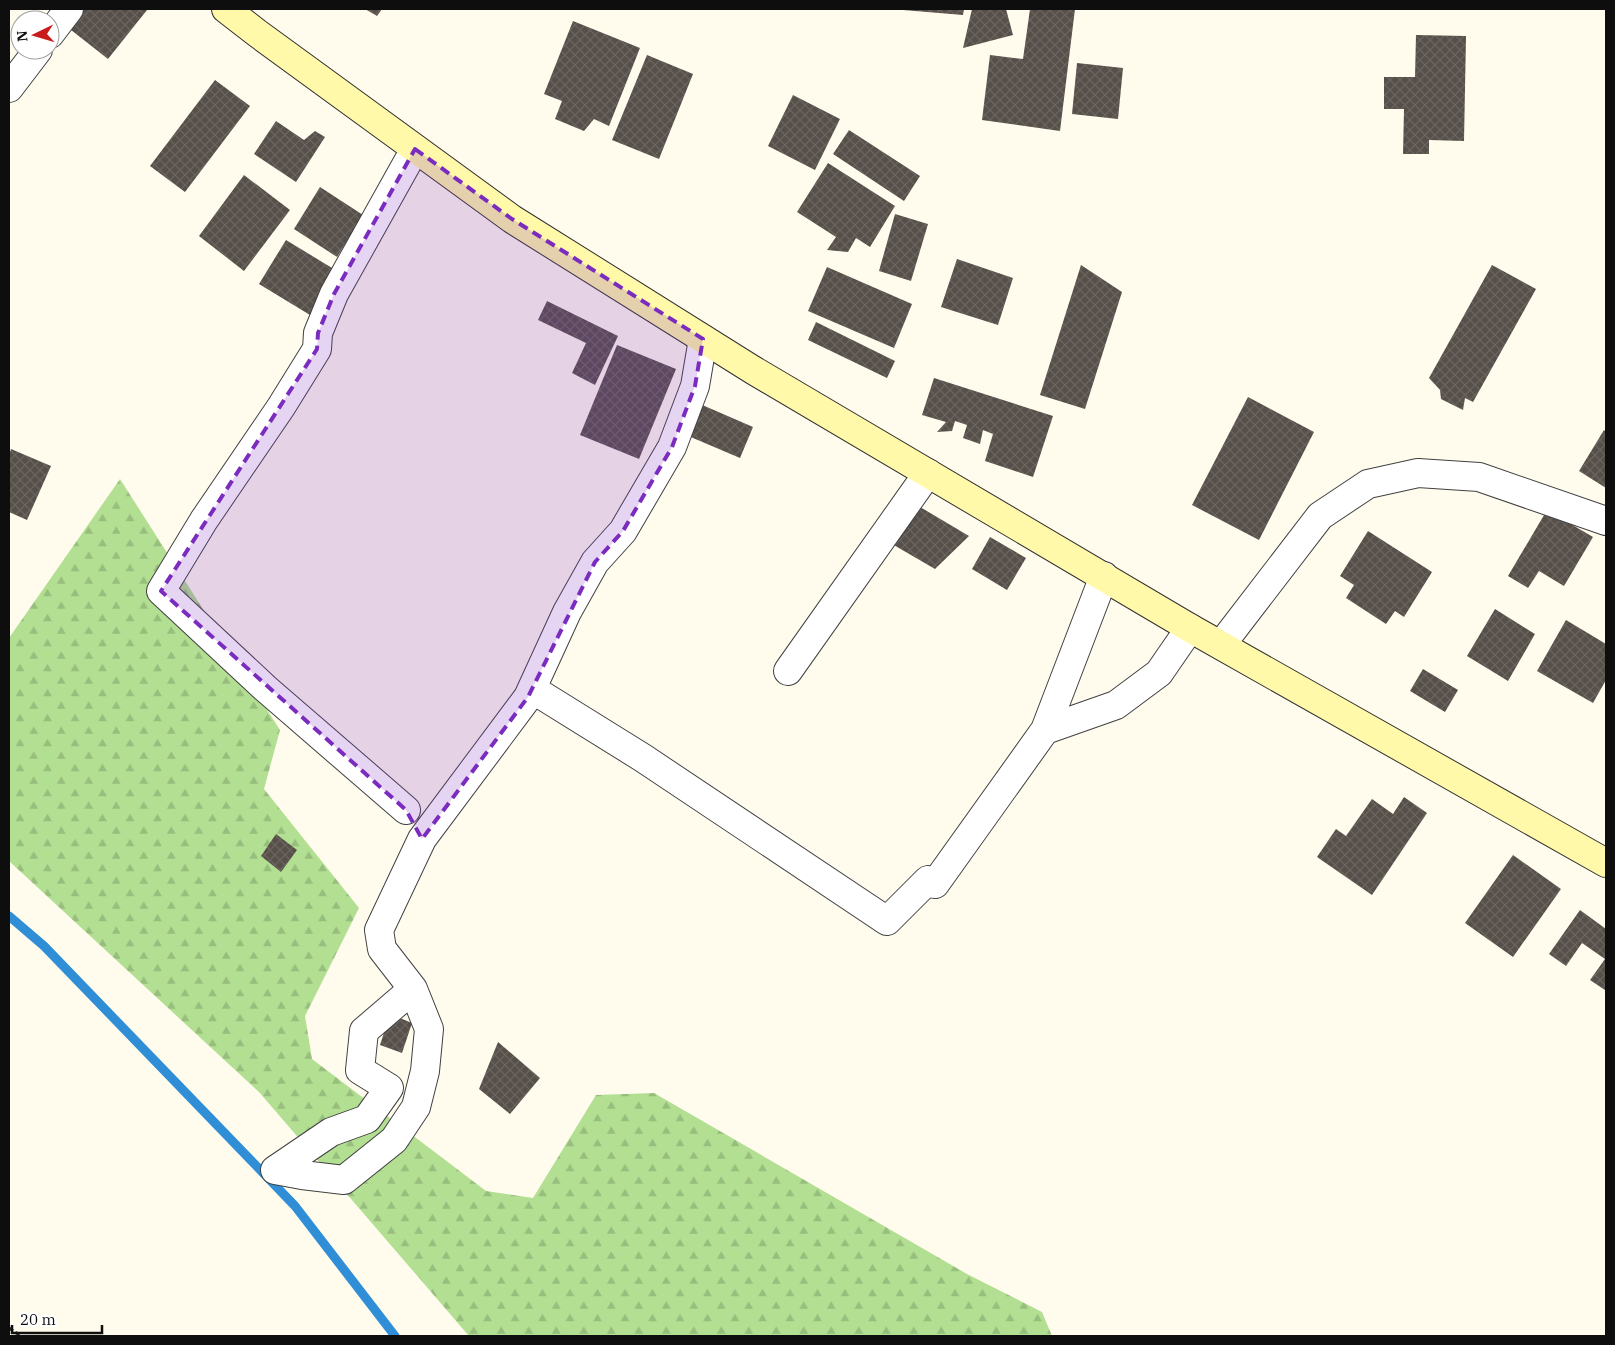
<svg xmlns="http://www.w3.org/2000/svg" width="1615" height="1345" font-family="'IBM Plex Serif',serif">
	<style>
		.forest { fill: url(#forest-firs) }
		.lines { fill: none; stroke-linecap: round; stroke-linejoin: round }
		.stream { stroke: #308ed7; stroke-width: 9 }
		.building { fill: url(#building-cross-hatch) }
		.street-casing { stroke: #414141; stroke-width: 30 }
		.secondary-casing { stroke: #303030; stroke-width: 30 }
		.path { stroke: #303030; stroke-width: 3; stroke-dasharray: 5 2.5; stroke-linecap: butt }
		.street { stroke: #fff; stroke-width: 28 }
		.secondary { stroke: #fff9a9; stroke-width: 28 }
		.marked { fill: #7b2cbf; fill-opacity: 0.2; stroke: #7b2cbf; stroke-width: 4; stroke-dasharray: 10 6; stroke-linejoin: round }
	</style>
	<defs>
		<pattern id="forest-firs" width="22" height="20" patternUnits="userSpaceOnUse" patternTransform="scale(1.25)"><rect width="22" height="20" fill="#b2df92"/><path d="M5 1l3.5 6h-7zM16 11l3.5 6h-7z" fill="#98be7d"/></pattern>
		<pattern id="building-cross-hatch" width="8" height="8" patternUnits="userSpaceOnUse" patternTransform="scale(1.25)"><rect width="8" height="8" fill="#574f49"/><path d="M0 0l8 8M0 8l8-8" fill="none" stroke="#6a645f"/></pattern>
	</defs>
	<rect width="100%" height="100%" fill="#fffcee"/>
	<path class="forest" d="M120 479 280 730 264 789 359 908 305 1016 312 1059 486 1191 533 1198 596 1095 654 1093 967 1274 1042 1312 1052 1336H469L259 1092 9 861V638Z"/>
	<g class="lines">
		<path class="stream" d="M9 916 44 946 295 1206 395 1336"/>
	</g>
	<path class="building" d="M80 9H146L147 10 108 59 66 26Z
		M365 9H382L377 16Z
		M903 9H964L963 15 903 10Z
		M972 9H1006L1013 35 963 48Z
		M1030 9H1075L1060 131 982 120 990 55 1023 59Z
		M573 21 640 48 609 126 594 119 584 131 555 119 562 101 544 94Z
		M1416 35 1466 36 1464 141 1429 140V154H1403L1404 109H1384V77H1415Z
		M647 55 693 74 659 159 612 140Z
		M1077 63 1123 68 1118 119 1072 114Z
		M215 80 250 106 185 192 150 166Z
		M793 95 840 119 815 170 768 146Z
		M276 121 304 140 315 131 325 137 296 182 254 154Z
		M849 130 920 176 904 201 833 154Z
		M828 163 895 206 870 247 856 238 848 252 827 250 836 237 797 212Z
		M244 175 290 210 244 271 199 236Z
		M320 187 363 215 337 257 294 229Z
		M895 214 928 224 911 281 879 271Z
		M286 240 337 271 310 315 259 284Z
		M957 259 1013 278 998 325 941 307Z
		M1081 265 1122 292 1085 409 1040 395Z
		M1492 265 1536 289 1473 402 1465 398 1463 410 1441 399 1440 390 1429 378Z
		M827 267 912 304 894 348 808 311Z
		M547 301 618 336 595 385 572 373 586 343 538 320Z
		M816 322 895 361 887 378 808 340Z
		M617 345 676 369 639 459 580 435Z
		M934 378 1053 416 1033 477 985 461 993 434 983 430 980 444 963 438 967 425 955 421 952 431 937 432 946 422 922 415Z
		M1248 397 1314 432 1259 540 1192 505Z
		M700 404 753 427 740 458 686 435Z
		M1604 430 1606 432V488L1579 471Z
		M11 449 51 466 27 520 9 512V455Z
		M915 504 969 536 935 569 892 544Z
		M1547 510 1593 537 1564 586 1539 571 1528 588 1508 576Z
		M1368 531 1432 572 1404 617 1395 611 1386 624 1346 598 1354 585 1340 576Z
		M990 537 1026 558 1007 590 972 569Z
		M1495 609 1535 634 1508 681 1467 656Z
		M1566 620 1606 644V680L1593 703 1537 671Z
		M1423 669 1458 690 1445 712 1410 691Z
		M1404 797 1427 813 1372 895 1317 857 1336 829 1346 836 1372 799 1393 814Z
		M276 834 297 850 281 872 261 856Z
		M1513 855 1561 889 1513 957 1465 923Z
		M1580 910 1606 929V988L1605 990 1590 980 1605 959 1582 943 1566 966 1549 954Z
		M390 1014 412 1023 402 1053 380 1045Z
		M498 1042 540 1078 510 1114 479 1089Z"/>
	<g class="lines">
		<defs>
			<path id="street" d="M50 34 69 9
				M9 88 38 50
				M1221 645 1320 516 1368 484 1418 473 1479 477 1606 521
				M788 671 928 473
				M532 689 643 758 887 921 928 880 935 884 1045 730 1116 705 1159 673 1190 628
				M1045 730 1104 576
				M406 810 265 688 161 591 204 520 281 407 317 349 318 333 334 294 415 149
				M413 989 429 1029 425 1071 416 1107 394 1140 344 1180 302 1175 275 1170 331 1132 367 1119 389 1088 360 1070 364 1031 413 989 382 949 379 930 422 839 528 697 567 612 595 562 623 531 672 447 695 386 703 339"/>
			<path id="secondary" d="M226 9 257 33 512 219 753 370 1190 628 1606 863"/>
		</defs>
		<use href="#street" class="street-casing"/>
		<use href="#secondary" class="secondary-casing"/>
		<path class="path" d="M9 1328 21 1336"/>
		<use href="#street" class="street"/>
		<use href="#secondary" class="secondary"/>
	</g>
	<path class="marked" d="M415 149 512 219 703 339 695 386 672 447 623 531 595 562 528 697 422 839 406 810 161 591 317 349 318 333 334 294Z"/>
	<rect width="1615" height="1345" fill="none" stroke="#0e0e0e" stroke-width="20"/>
	<g transform="translate(35 35) rotate(265)"><circle r="24" fill="#ffffff" stroke="#9f9f9f"/>
	<path d="M0-4L9 19L0 12L-9 19Z" fill="#c81b1c"/>
	<text y="-8" font-size="14" font-weight="bold" text-anchor="middle" fill="#0e0e0e">N</text>
	</g>
	<path d="M12 1325v8h90v-8" fill="none" stroke="#0e0e0e" stroke-width="2.5"/>
	<text x="20" y="1325" font-size="15" fill="#0e0e0e" stroke="#ffffff" stroke-width="4" paint-order="stroke">20 m</text>
</svg>
